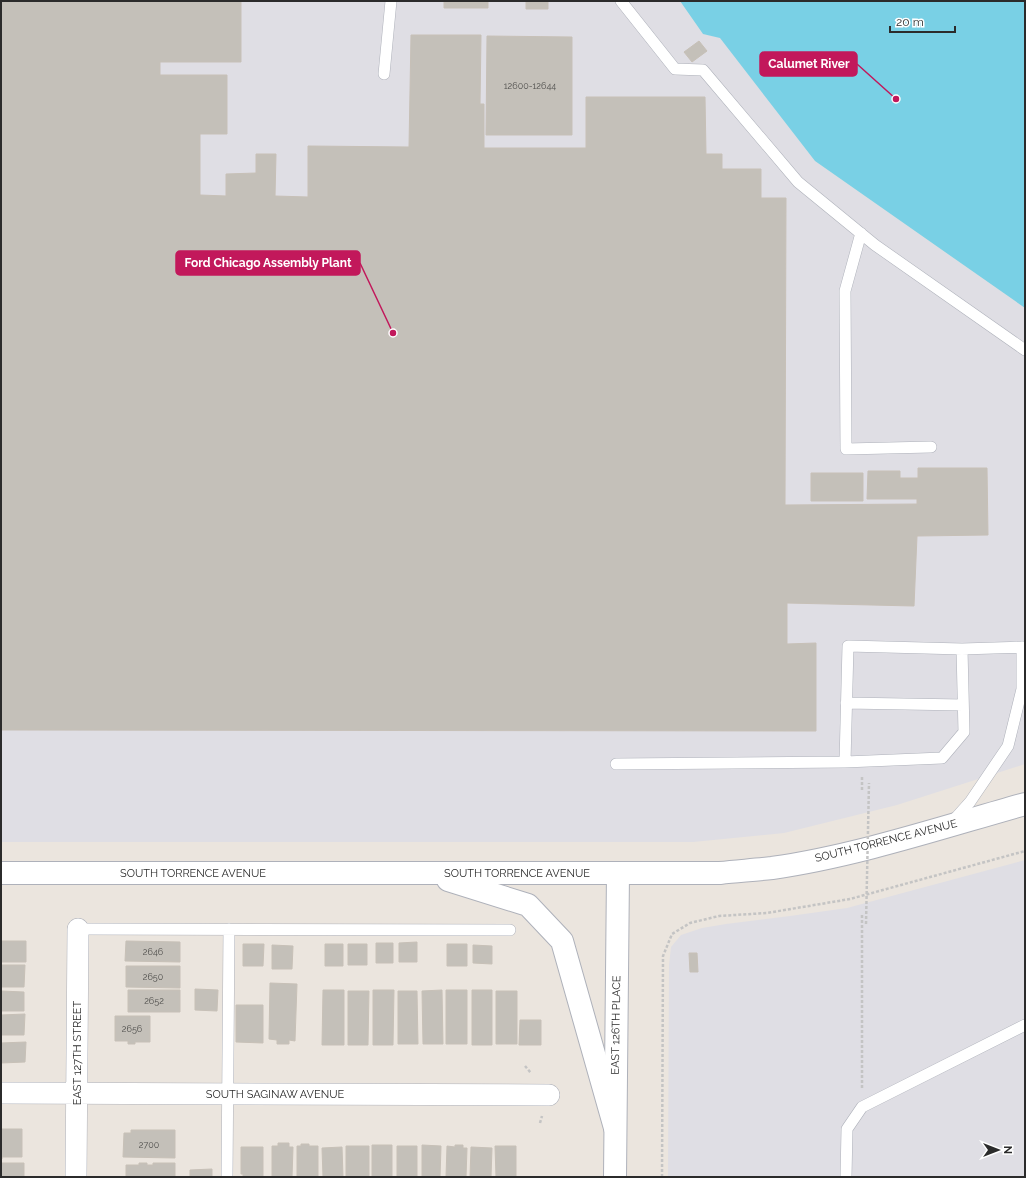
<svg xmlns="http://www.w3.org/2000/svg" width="1026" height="1178" font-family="Raleway,sans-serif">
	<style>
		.industrial { fill: #dfdee4 }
		.water { fill: #79d0e5 }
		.building { fill: #c4c0b9; stroke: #c7c0b7 }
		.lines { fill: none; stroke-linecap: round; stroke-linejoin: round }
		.service-casing { stroke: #aeb1ba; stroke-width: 12 }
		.minor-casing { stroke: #aeb1ba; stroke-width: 22 }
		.tertiary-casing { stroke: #aeb1ba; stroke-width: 24 }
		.secondary-casing { stroke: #aeb1ba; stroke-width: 24 }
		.path { stroke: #c4c4c4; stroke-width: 2.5; stroke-dasharray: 3 2; stroke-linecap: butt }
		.service { stroke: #fff; stroke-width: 11 }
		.minor { stroke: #fff; stroke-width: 21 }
		.tertiary { stroke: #fff; stroke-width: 22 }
		.secondary { stroke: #fff; stroke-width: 22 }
		.path-bridge { stroke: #c4c4c4; stroke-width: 2.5; stroke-dasharray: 3 2; stroke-linecap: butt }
		.labels { text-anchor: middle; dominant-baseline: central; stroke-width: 3; stroke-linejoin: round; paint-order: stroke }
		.number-label { font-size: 9px; fill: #51504e }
		.street-label { font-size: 11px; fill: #2b2b2b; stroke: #fff }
		.leader { fill: none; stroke: #c2185b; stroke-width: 1.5 }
		.callout-dot { fill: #c2185b; stroke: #fff; stroke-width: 1.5 }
		.callout { fill: #c2185b; stroke: #c2185b; stroke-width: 1.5 }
		.callout-label { font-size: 12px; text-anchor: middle; font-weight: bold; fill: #fff }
	</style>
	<rect width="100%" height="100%" fill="#ebe5de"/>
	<path class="industrial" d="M1 1H680L703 34 720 37 815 161 1025 308V764L897 805 784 833 693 842H1Z
		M1025 860V1177H668L669 965 671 947 681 935 702 928 726 924 790 916 847 908Z"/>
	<path class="water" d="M680 1H1025V308L815 161 720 38 703 34Z"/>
	<path class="building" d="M1 1H241V62H160V75H227V134H200V195L226 196V174L256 173V154H276L275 196 308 197V146L409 147 411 35H481L480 104H484V148H586V97H705L706 154H722V169H761V198H786L785 505 917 504V499H867L868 471H900V478H918V468H987L988 535 917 536 914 606 787 603V644L816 643V731L1 730Z
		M444 1H488V8H444Z
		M526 1H548V9H526Z
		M487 36 572 37V135H486Z
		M699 41 707 51 692 62 684 52Z
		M811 473H863V501H811Z
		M1 941H26V962H1Z
		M126 941 180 942V962L125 961Z
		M417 942V962H399V943Z
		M376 943H393V963H376Z
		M243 944H264L263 966H243Z
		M325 944H343V966H325Z
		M348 944H367V965H348Z
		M447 944H467V966H447Z
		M272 945 293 946 292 969H272Z
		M473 945 492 946V964L473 963Z
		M689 953H697L698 972H690Z
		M1 965H25L24 987H1Z
		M126 966H180V988L126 987Z
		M270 983 297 984 295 1041 289 1040V1044H277V1040L269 1039Z
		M195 989 218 990 217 1011 195 1010Z
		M128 990H180V1012H128Z
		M323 990H344V1045H322Z
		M373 990H394L393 1045H373Z
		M442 990 443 1044H423L422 991Z
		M446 990H467V1044H446Z
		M472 990H492V1045H472Z
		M1 991 24 992V1011H1Z
		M348 991H369L368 1045H348Z
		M398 991H417L418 1044H398Z
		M496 991H517V1044H496Z
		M236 1005H263V1043L236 1042Z
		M25 1014 24 1035H1V1015Z
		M115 1016H150V1042H135V1044H128V1041H115Z
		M520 1020H541V1045H519Z
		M26 1042 25 1062 1 1063V1043Z
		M1 1129H22V1157H2V1159H1Z
		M131 1130H175V1158L123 1157 124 1133H131Z
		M278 1143H289V1147H293L292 1177H272V1146H278Z
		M301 1144H309V1146H318V1177H297V1146H301Z
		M372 1145H392V1177H372Z
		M422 1145 441 1146 440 1177H422Z
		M455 1145H463V1148H467L466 1177H446L447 1146 455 1147Z
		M346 1146H369V1177H346Z
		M397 1146H417V1177H397Z
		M495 1146H516V1177H496Z
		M241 1147H263V1177H243V1174H241Z
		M342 1147 343 1177H323L322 1148Z
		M471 1147 492 1148 491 1177H470Z
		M1 1163H24V1177H1Z
		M139 1163H147V1165H153V1163H175V1177H126V1165H139Z
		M212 1169V1177H190V1170Z"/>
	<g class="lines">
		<defs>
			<path id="service" d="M621 1 675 69 703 70 798 182 875 245 1025 350
				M384 74 391 1
				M861 233 845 291 846 449 931 447
				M962 649 964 732 942 758 845 762 848 646 962 649 1025 647
				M846 703 963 705
				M616 764 845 762
				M953 821 970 802 1008 746 1022 689V647
				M78 929 510 930
				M227 1177 229 929
				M846 1177 847 1129 862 1107 1025 1025"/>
			<path id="minor" d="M1 1093 549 1095
				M76 1177 78 929"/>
			<path id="tertiary" d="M615 1177 618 873"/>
			<path id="secondary" d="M1 873H720C738 871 755 870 772 868 856 856 943 827 1025 804
				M448 880 528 905 562 941 615 1128"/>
		</defs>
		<use href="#service" class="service-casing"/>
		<use href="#minor" class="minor-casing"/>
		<use href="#tertiary" class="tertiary-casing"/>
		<use href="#secondary" class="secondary-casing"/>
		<path class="path" d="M862 777V791
			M862 915V1088
			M525 1066 531 1073
			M540 1123 542 1116
			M662 1177 663 956 672 934 690 923 719 916 767 913 850 899 1025 851"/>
		<use href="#service" class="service"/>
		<use href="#minor" class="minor"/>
		<use href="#tertiary" class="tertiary"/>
		<use href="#secondary" class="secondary"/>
		<path class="path-bridge" d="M866 924 869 783"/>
	</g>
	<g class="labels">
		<g class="number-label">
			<text x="530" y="86">12600-12644</text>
			<text x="153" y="952">2646</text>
			<text x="153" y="977">2650</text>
			<text x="154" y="1001">2652</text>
			<text x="132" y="1029">2656</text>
			<text x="149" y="1145">2700</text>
		</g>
		<g class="street-label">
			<text transform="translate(886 841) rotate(-14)">SOUTH TORRENCE AVENUE</text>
			<text x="193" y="873">SOUTH TORRENCE AVENUE</text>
			<text x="517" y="873">SOUTH TORRENCE AVENUE</text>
			<text transform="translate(616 1025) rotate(-89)">EAST 126TH PLACE</text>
			<text transform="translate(77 1053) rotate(-90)">EAST 127TH STREET</text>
			<text x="275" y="1094">SOUTH SAGINAW AVENUE</text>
		</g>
	</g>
	<path class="leader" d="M896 99L857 64M393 333L360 263"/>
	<g class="callout-dot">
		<circle cx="896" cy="99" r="4"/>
		<circle cx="393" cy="333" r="4"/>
	</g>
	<g class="callout">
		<rect x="760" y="52" width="97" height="24" rx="4"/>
		<rect x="176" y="251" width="184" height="24" rx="4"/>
	</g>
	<g class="callout-label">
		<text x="809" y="68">Calumet River</text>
		<text x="268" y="267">Ford Chicago Assembly Plant</text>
	</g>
	<rect width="1026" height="1178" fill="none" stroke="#2b2b2b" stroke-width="4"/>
	<g transform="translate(998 1150) rotate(90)" stroke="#ffffff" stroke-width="3" paint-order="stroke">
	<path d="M0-3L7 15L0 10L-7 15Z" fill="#2b2b2b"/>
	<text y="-6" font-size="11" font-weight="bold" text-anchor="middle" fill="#2b2b2b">N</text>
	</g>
	<path d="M890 26v6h65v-6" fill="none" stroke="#2b2b2b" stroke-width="2"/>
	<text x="896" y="26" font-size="12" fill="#2b2b2b" stroke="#ffffff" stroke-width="3" paint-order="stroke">20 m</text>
</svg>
